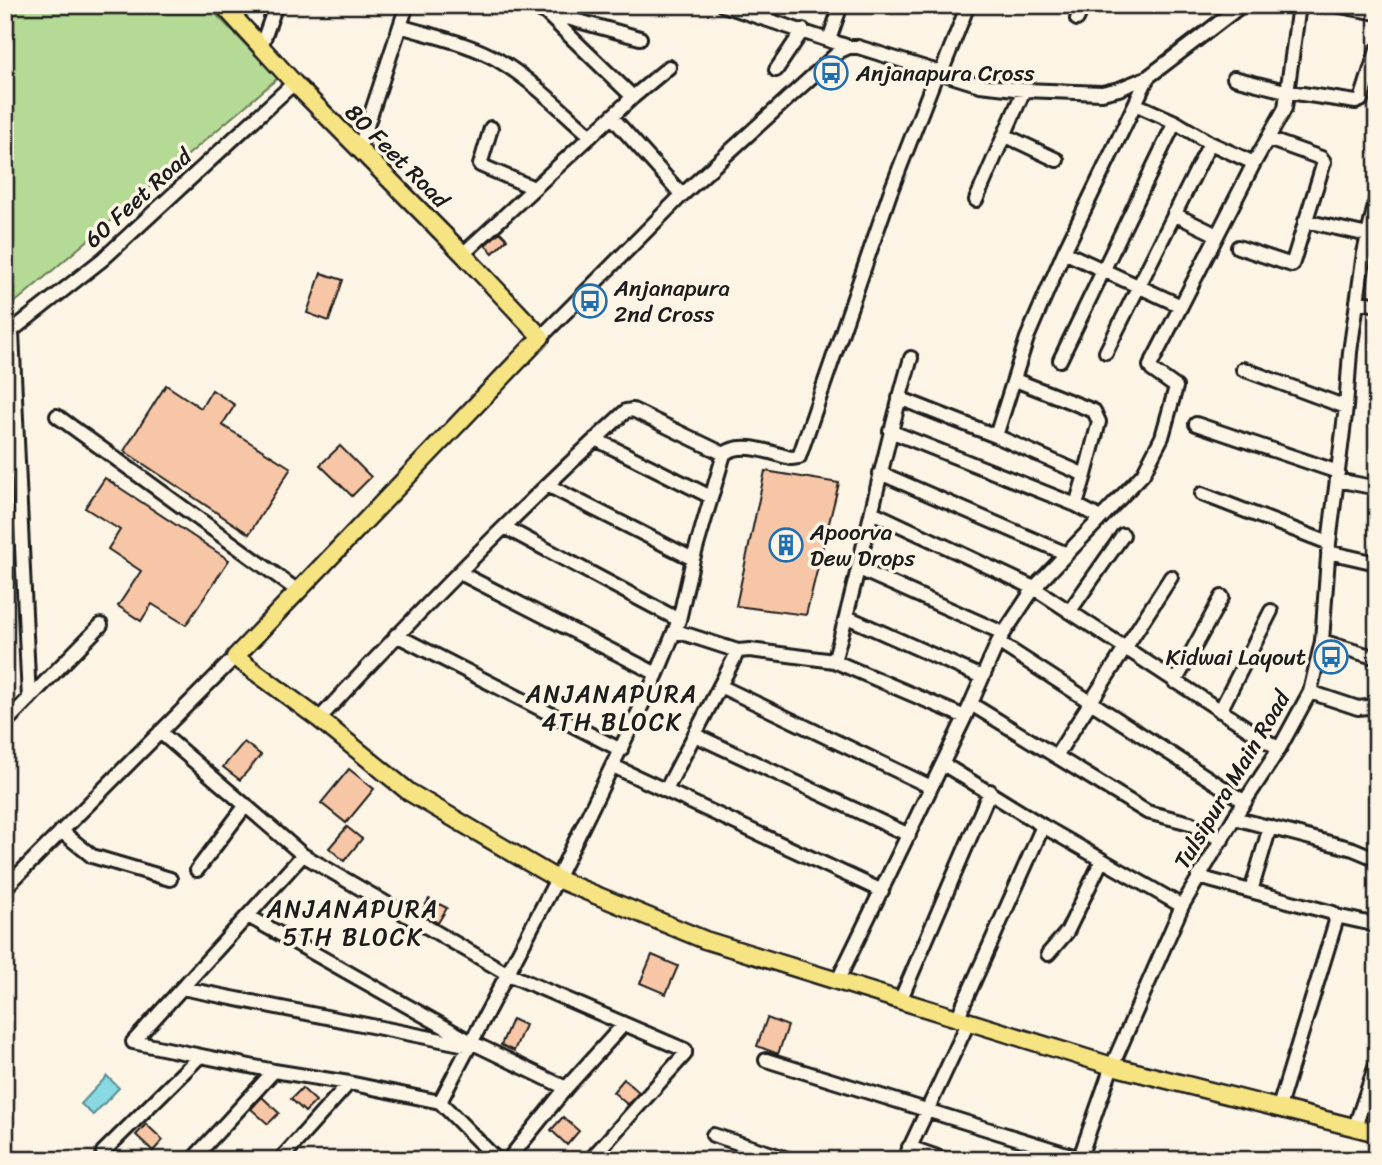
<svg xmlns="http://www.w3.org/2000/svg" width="1382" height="1165" font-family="Sriracha,sans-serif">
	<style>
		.green { fill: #b4da95; stroke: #687b58; stroke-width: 2 }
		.water { fill: #88d9e3; stroke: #5d8d93; stroke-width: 2 }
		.building { fill: #f6c6a6; stroke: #1c1c1c; stroke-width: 2 }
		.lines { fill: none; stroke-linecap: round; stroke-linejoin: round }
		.minor-casing { stroke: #1c1c1c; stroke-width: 18 }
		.major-casing { stroke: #1c1c1c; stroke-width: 21 }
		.minor { stroke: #fcf5e5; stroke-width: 12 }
		.major { stroke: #f6e381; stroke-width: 16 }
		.labels { text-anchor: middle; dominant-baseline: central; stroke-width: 7; stroke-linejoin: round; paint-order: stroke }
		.poi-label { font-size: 23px; fill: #1c1c1c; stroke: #fcf5e5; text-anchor: start }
		.street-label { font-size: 23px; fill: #1c1c1c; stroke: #fcf5e5 }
		.neighbourhood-label { font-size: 24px; letter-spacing: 2px; fill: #1c1c1c; stroke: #fcf5e5 }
	</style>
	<rect width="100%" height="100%" fill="#fcf5e5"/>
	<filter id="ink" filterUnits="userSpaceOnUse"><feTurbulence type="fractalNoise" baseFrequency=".0143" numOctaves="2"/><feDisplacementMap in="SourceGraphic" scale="14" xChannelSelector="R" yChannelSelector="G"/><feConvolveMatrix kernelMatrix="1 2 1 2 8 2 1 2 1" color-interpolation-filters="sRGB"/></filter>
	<g filter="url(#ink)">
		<path class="green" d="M5 5H207L278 78 18 300 5 307Z"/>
		<path class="water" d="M107 1076 119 1088 93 1115 81 1104Z"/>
		<path class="building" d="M500 232 507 239 493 253 485 245Z
			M321 273 343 280 329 321 307 313Z
			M166 385 201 408 212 390 235 405 222 425 291 468 249 534 124 451Z
			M340 446 371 477 352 496 320 465Z
			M765 471 839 483 806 615 736 606Z
			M105 478 229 560 186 625 152 604 141 621 118 606 141 571 108 549 120 530 85 508Z
			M244 742 261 755 240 780 223 767Z
			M349 769 374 789 346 823 321 803Z
			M347 827 362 839 344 861 329 848Z
			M429 899 447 908 438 923 421 913Z
			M652 955 678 966 666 994 640 983Z
			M767 1018 788 1026 778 1054 757 1046Z
			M512 1019 525 1025 514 1051 501 1045Z
			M624 1079 639 1092 628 1105 613 1092Z
			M302 1088 316 1101 305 1112 291 1099Z
			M262 1097 279 1113 268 1124 251 1109Z
			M563 1117 579 1131 567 1145 551 1130Z
			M146 1124 163 1140 153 1151 136 1135Z"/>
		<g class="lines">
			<defs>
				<path id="minor" d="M530 5 545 12 633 97
					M723 5 849 47
					M1335 5 1377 13
					M549 13 640 38
					M1077 19 1083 5
					M400 26C432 36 469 43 498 60 532 80 561 110 591 136
					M829 40 841 5
					M261 47 276 5
					M776 70 803 30
					M941 73 968 5
					M1234 78 1289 92 1356 102 1361 100 1377 50
					M1135 104 1175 122
					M612 117 682 195
					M491 128 480 165 534 188
					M1004 135 1057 160
					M359 150 407 5
					M1254 163 1285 108 1299 5
					M976 200 1024 90
					M1174 214 1217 235
					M1305 221 1368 235
					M1238 247 1292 265 1324 162 1321 158 1268 139
					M1064 252 1181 306 1150 366 1152 370 1176 387 1162 437 1143 474 1101 518
					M463 254 633 97 669 67
					M1357 301 1377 305
					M12 332 29 699
					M5 336 103 259 294 83
					M541 337 682 195 840 51 849 47H858L980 85 1024 90 1102 93 1119 89 1148 77 1242 5
					M1106 352 1210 143
					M1060 360 1175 122 1210 143 1254 163 1181 306
					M1243 369 1346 407
					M1015 380 1094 411 1099 422 1085 475
					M899 398 996 436 1085 475 1076 505
					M57 416 298 591
					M1196 424 1338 472
					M996 436 1027 338 1064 252 1148 77
					M595 439 711 497
					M880 473 1067 554
					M1337 480 1377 488
					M547 485 693 559
					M1202 494 1329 543
					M872 512 1034 588 1279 749
					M506 528 679 620
					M1328 552 1372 562
					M859 569 1003 633
					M460 573 657 674
					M1069 612 1123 535
					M847 617 982 677
					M676 631 738 651 750 650 834 661C863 561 881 458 911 358
					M396 635 621 750
					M1322 641 1370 656
					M998 642 1245 802
					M834 661 965 717
					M1175 682 1222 597
					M720 686 931 787
					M1310 692 1358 708 1377 706
					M971 704 1147 812 1190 823 1222 840
					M1220 711 1271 611
					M319 719C417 613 519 509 626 411L633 410 724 454
					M5 723 101 625
					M160 732 303 855 508 974 685 1050V1054L590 1160
					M695 735 909 835
					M1056 756 1171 577
					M943 764 1043 826 1182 906
					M613 766 882 891
					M666 790 738 651
					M1234 818 1353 849 1377 859
					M61 831 92 856 170 879
					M303 855 182 988 471 1046
					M197 870 246 805
					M1198 877 1333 913 1336 921 1279 1107
					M5 888 235 657
					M1251 891 1270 827
					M248 916 473 1043 566 1088
					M1336 916 1377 925
					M1048 954 1067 932 1102 860
					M837 982 965 717 998 642 1034 588 1101 518 1076 505 890 431
					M900 1001 990 791
					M957 1019 1043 826
					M133 1042 274 1071 349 1083 440 1102 497 1160
					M133 1042 182 988
					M766 1060 1080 1158
					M440 1102 557 879 657 674 679 620 693 559 724 454C742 440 771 453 791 458L799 457 890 193 937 72
					M1355 1127 1377 1062
					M713 1135 791 1160
					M909 1147 946 1160
					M112 1160 103 1152 200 1056
					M192 1160 274 1071
					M280 1160 349 1083
					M508 1160 566 1088 624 1024
					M904 1160 968 1023
					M1079 1160 1112 1066 1182 906 1234 818 1279 749 1310 692 1322 641 1329 543 1346 407 1350 352 1364 253 1377 196"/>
				<path id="major" d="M223 5 294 83 463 254 541 337 235 657 319 719 409 792 557 879 705 940 1112 1066 1377 1133"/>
			</defs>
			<use href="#minor" class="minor-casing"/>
			<use href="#major" class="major-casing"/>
			<use href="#minor" class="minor"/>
			<use href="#major" class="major"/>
		</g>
	</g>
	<defs>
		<symbol id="bus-ring" viewBox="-11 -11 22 22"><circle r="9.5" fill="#fcf5e5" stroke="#1f6fb2" stroke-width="1.5"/><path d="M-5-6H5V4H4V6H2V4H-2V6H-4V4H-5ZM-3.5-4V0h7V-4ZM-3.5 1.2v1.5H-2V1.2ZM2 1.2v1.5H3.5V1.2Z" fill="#1f6fb2"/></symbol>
		<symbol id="building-ring" viewBox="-11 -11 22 22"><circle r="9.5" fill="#fcf5e5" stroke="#1f6fb2" stroke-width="1.5"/><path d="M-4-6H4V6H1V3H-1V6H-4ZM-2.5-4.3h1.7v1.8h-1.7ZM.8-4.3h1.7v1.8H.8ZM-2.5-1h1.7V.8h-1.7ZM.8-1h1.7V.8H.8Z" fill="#1f6fb2"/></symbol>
	</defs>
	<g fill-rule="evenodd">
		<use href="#bus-ring" x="812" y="54" width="38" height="38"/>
		<use href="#bus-ring" x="571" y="282" width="38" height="38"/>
		<use href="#building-ring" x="767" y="526" width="38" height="38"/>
		<use href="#bus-ring" x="1312" y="638" width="38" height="38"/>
	</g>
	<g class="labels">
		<g class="poi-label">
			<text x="856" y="73">Anjanapura Cross</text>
			<text x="614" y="288">Anjanapura<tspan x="614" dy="26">2nd Cross</tspan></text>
			<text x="810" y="532">Apoorva<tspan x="810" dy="26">Dew Drops</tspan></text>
			<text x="1306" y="657" text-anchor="end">Kidwai Layout</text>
		</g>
		<g class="street-label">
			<text transform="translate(397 156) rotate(45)">80 Feet Road</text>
			<text transform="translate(138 198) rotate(-42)">60 Feet Road</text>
			<text transform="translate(1232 780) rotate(-59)">Tulsipura Main Road</text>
		</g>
		<g class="neighbourhood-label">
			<text x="612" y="694">ANJANAPURA<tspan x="612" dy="28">4TH BLOCK</tspan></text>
			<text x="353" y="909">ANJANAPURA<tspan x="353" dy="28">5TH BLOCK</tspan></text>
		</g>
	</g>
	<rect width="1382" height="1165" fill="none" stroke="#fcf5e5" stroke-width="28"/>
	<rect x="14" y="14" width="1354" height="1137" fill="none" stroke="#1c1c1c" stroke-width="2.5" filter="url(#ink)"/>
</svg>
